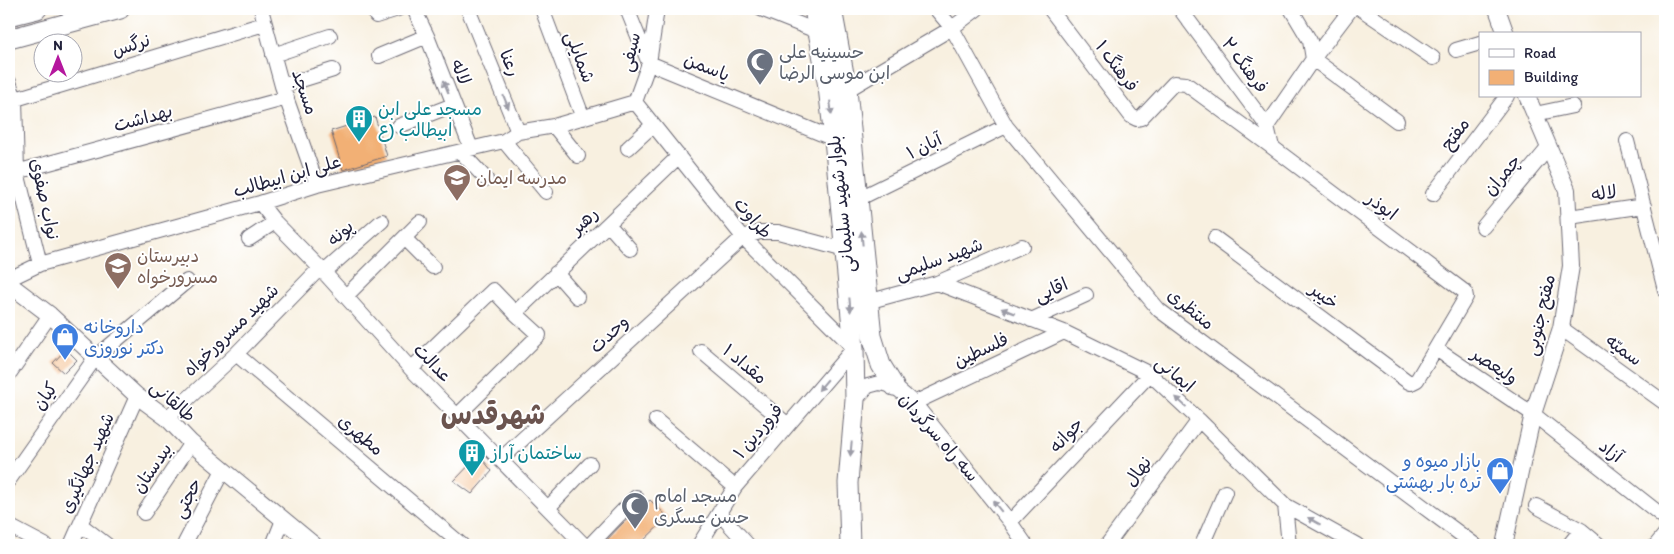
<svg xmlns="http://www.w3.org/2000/svg" width="1674" height="554" font-family="Itim,'Playpen Sans Arabic',sans-serif">
	<style>
		.building { fill: #f2b075 }
		.lines { fill: none; stroke-linecap: round; stroke-linejoin: round }
		.minor-casing { stroke: #6d6a75; stroke-width: 16 }
		.tertiary-casing { stroke: #6d6a75; stroke-width: 18 }
		.secondary-casing { stroke: #6d6a75; stroke-width: 21 }
		.minor { stroke: #fff; stroke-width: 14 }
		.tertiary { stroke: #fff; stroke-width: 16 }
		.secondary { stroke: #fff; stroke-width: 19 }
		.oneway { fill: #9c9ca7 }
		.labels { text-anchor: middle; dominant-baseline: central; stroke-width: 4; stroke-linejoin: round; paint-order: stroke }
		.street-label { font-size: 18px; fill: #22223b; stroke: #fff }
		.worship-label { font-size: 18px; fill: #5b616d; stroke: #fff; text-anchor: start }
		.culture-label { font-size: 18px; fill: #0d838f; stroke: #fff; text-anchor: start }
		.education-label { font-size: 18px; fill: #785e54; stroke: #fff; text-anchor: start }
		.shop-label { font-size: 18px; fill: #366cbe; stroke: #fff; text-anchor: start }
		.town-label { font-size: 28px; font-weight: bold; fill: #6b544f; stroke: #fff }
	</style>
	<rect width="100%" height="100%" fill="#fff"/>
	<filter id="ink" filterUnits="userSpaceOnUse"><feTurbulence type="fractalNoise" baseFrequency=".02" numOctaves="2"/><feDisplacementMap in="SourceGraphic" scale="10" xChannelSelector="R" yChannelSelector="G"/><feConvolveMatrix kernelMatrix="1 2 1 2 8 2 1 2 1" color-interpolation-filters="sRGB"/></filter>
	<filter id="wash" filterUnits="userSpaceOnUse"><feTurbulence type="fractalNoise" baseFrequency=".0096" numOctaves="4" result="noise"/><feDisplacementMap in="SourceGraphic" scale="20" xChannelSelector="R" yChannelSelector="G"/><feGaussianBlur stdDeviation="1.12" result="paint"/><feColorMatrix in="noise" values="0 0 0 0 0 0 0 0 0 0 0 0 0 0 0 0 0 1.4 0 .05"/><feComposite in="paint" operator="in"/></filter>
	<g filter="url(#wash)">
		<rect width="100%" height="100%" fill="#f8f0e0"/>
		<g id="blocks">
			<path class="building" d="M375 117 387 156 343 170 331 131Z
				M66 349 77 360 64 373 53 363Z
				M479 455 492 471 472 494 454 481Z
				M650 500 668 517 639 545H602L623 523Z"/>
		</g>
	</g>
	<g filter="url(#ink)">
		<use href="#blocks" fill-opacity="0" stroke="#6d6a75" stroke-width="1"/>
		<g class="lines">
			<defs>
				<path id="minor" d="M261 9 282 86 317 185
					M414 9 427 36 471 148
					M468 9 518 132
					M542 9 583 118
					M627 9 649 63 834 139
					M761 9 819 32
					M936 9 952 28 1006 126 1159 310 1475 545
					M1050 9 1131 116 1137 119 1141 118 1174 83 1186 84 1272 147 1465 292 1466 297 1417 380 1411 383 1407 381 1215 238
					M1180 9 1267 126 1272 147
					M1351 9 1313 59 1397 121
					M1361 9 1433 58
					M376 16 398 9
					M1456 50 1480 43
					M273 55 330 36
					M379 56 427 36
					M9 82 15 99 17 172 40 264
					M282 86 333 70
					M847 90 952 28 977 9
					M9 101 264 24
					M635 102 743 237 854 348 735 487 699 545
					M635 102 649 63 657 9
					M1535 114 1573 106
					M399 126 453 105
					M554 126 578 156
					M1267 126 1313 59 1310 41 1291 9
					M504 141 546 192
					M1627 141 1665 290
					M628 148 653 125
					M461 152 486 179
					M9 174 287 98
					M1433 194 1507 96
					M858 199 1006 126
					M260 203 275 222 320 268 411 369 584 545
					M1569 217 1644 206
					M608 224 630 249
					M1483 227 1549 147
					M404 238 433 267
					M249 239 275 222
					M323 273 382 221
					M556 273 577 297
					M9 279 40 264 260 203 317 185 504 141 518 132 554 126 635 102
					M937 283 1064 332 1150 374 1199 420 1285 505 1357 545
					M346 296 420 222
					M867 302 937 283 1022 246
					M515 313 679 156
					M1031 320 1086 295
					M1561 328 1665 403
					M1436 349 1533 414 1665 518
					M701 351 788 425
					M236 354 462 545
					M411 369 493 290 515 313 539 335 458 415
					M9 374 50 315
					M855 400 868 386 879 383 894 386 914 403 1010 522 1026 545
					M914 403 1064 332
					M167 418 236 354 320 268
					M656 420 735 487
					M501 459 743 237 760 232H778L845 250
					M9 480 95 358 187 281
					M1285 505 1289 545
					M1536 506 1581 530 1599 545
					M548 508 590 464
					M144 513 191 443
					M719 513 748 545
					M1010 522 1150 374
					M81 525 107 545
					M9 526 45 545
					M185 543 223 470
					M71 545 137 396
					M273 545 283 520
					M590 545 636 497
					M1107 545 1199 420
					M1202 545 1225 492
					M1569 545 1581 530
					M1656 545 1665 534"/>
				<path id="tertiary" d="M1497 9 1506 34
					M9 284 50 315 137 396 167 418 191 443 314 545
					M1504 545 1533 414 1561 328 1571 266 1567 190 1527 96"/>
				<path id="secondary" d="M814 9 828 87 834 139 854 348 855 400 848 483 850 545
					M832 9 847 90 872 336 881 365 894 386
					M9 16 37 9
					M9 39 120 9"/>
			</defs>
			<use href="#minor" class="minor-casing"/>
			<use href="#tertiary" class="tertiary-casing"/>
			<use href="#secondary" class="secondary-casing"/>
			<use href="#minor" class="minor"/>
			<use href="#tertiary" class="tertiary"/>
			<use href="#secondary" class="secondary"/>
		</g>
		<defs><path id="oneway-solid" d="M-6-.8H1V-3.2L6.5 0L1 3.2V.8H-6Z" transform="scale(1.25)"/></defs>
		<g class="oneway">
			<use href="#oneway-solid" transform="translate(446 87) rotate(-111)"/>
			<use href="#oneway-solid" transform="translate(506 102) rotate(68)"/>
			<use href="#oneway-solid" transform="translate(831 108) rotate(83)"/>
			<use href="#oneway-solid" transform="translate(862 238) rotate(-95)"/>
			<use href="#oneway-solid" transform="translate(850 305) rotate(85)"/>
			<use href="#oneway-solid" transform="translate(1008 311) rotate(-159)"/>
			<use href="#oneway-solid" transform="translate(823 385) rotate(130)"/>
			<use href="#oneway-solid" transform="translate(1181 402) rotate(-137)"/>
			<use href="#oneway-solid" transform="translate(851 449) rotate(95)"/>
			<use href="#oneway-solid" transform="translate(997 506) rotate(-129)"/>
			<use href="#oneway-solid" transform="translate(1314 521) rotate(-151)"/>
		</g>
	</g>
	<defs>
		<symbol id="mosque-pin" viewBox="-11 -11 22 30"><path d="M0 17L-7.5 6A9.5 9.5 0 1 1 7.5 6Z" fill="#6b7280" stroke="#fff"/><path d="M3.5-4.9A6 6 0 1 0 3.5 4.9A5 5 0 1 1 3.5-4.9Z" fill="#fff"/></symbol>
		<symbol id="building-pin" viewBox="-11 -11 22 30"><path d="M0 17L-7.5 6A9.5 9.5 0 1 1 7.5 6Z" fill="#0f9aa8" stroke="#fff"/><path d="M-4-6H4V6H1V3H-1V6H-4ZM-2.5-4.3h1.7v1.8h-1.7ZM.8-4.3h1.7v1.8H.8ZM-2.5-1h1.7V.8h-1.7ZM.8-1h1.7V.8H.8Z" fill="#fff"/></symbol>
		<symbol id="school-pin" viewBox="-11 -11 22 30"><path d="M0 17L-7.5 6A9.5 9.5 0 1 1 7.5 6Z" fill="#8d6e63" stroke="#fff"/><path d="M0-5L7-2L0 1L-7-2ZM-4 1L0 2.5L4 1V4Q0 6-4 4Z" fill="#fff"/></symbol>
		<symbol id="shop-pin" viewBox="-11 -11 22 30"><path d="M0 17L-7.5 6A9.5 9.5 0 1 1 7.5 6Z" fill="#3f7fe0" stroke="#fff"/><path d="M-5-2.5h2.3a2.7 3.5 0 0 1 5.4 0H5L5.5 6h-11ZM-1.5-2.5h3a1.5 2.3 0 0 0-3 0Z" fill="#fff"/></symbol>
	</defs>
	<g fill-rule="evenodd">
		<use href="#mosque-pin" x="744" y="46" width="32" height="43"/>
		<use href="#building-pin" x="343" y="103" width="32" height="43"/>
		<use href="#school-pin" x="441" y="162" width="32" height="43"/>
		<use href="#school-pin" x="102" y="250" width="32" height="43"/>
		<use href="#shop-pin" x="49" y="321" width="32" height="43"/>
		<use href="#building-pin" x="456" y="437" width="32" height="43"/>
		<use href="#shop-pin" x="1484" y="455" width="32" height="43"/>
		<use href="#mosque-pin" x="619" y="490" width="32" height="43"/>
	</g>
	<g class="labels">
		<g class="street-label">
			<text transform="translate(131 45) rotate(-17)">نرگس</text>
			<text transform="translate(630 52) rotate(-77)">سیفی</text>
			<text transform="translate(580 57) rotate(69)">شمایلی</text>
			<text transform="translate(510 63) rotate(68)">رعنا</text>
			<text transform="translate(1245 65) rotate(53)">فرهنگ ۲</text>
			<text transform="translate(1117 66) rotate(53)">فرهنگ ۱</text>
			<text transform="translate(707 67) rotate(22)">یاسمن</text>
			<text transform="translate(461 72) rotate(69)">لاله</text>
			<text transform="translate(305 92) rotate(71)">مسجد</text>
			<text transform="translate(143 118) rotate(-15)">بهداشت</text>
			<text transform="translate(1455 134) rotate(-53)">مفتح</text>
			<text transform="translate(924 146) rotate(-26)">آبان ۱</text>
			<text transform="translate(1502 175) rotate(-50)">چمران</text>
			<text transform="translate(287 176) rotate(-16)">علی ابن ابیطالب</text>
			<text transform="translate(1604 193) rotate(-8)">لاله</text>
			<text transform="translate(45 199) rotate(78)">نواب صفوی</text>
			<text transform="translate(841 204) rotate(-96)">بلوار شهید سلیمانی</text>
			<text transform="translate(1382 206) rotate(37)">ابوذر</text>
			<text transform="translate(753 218) rotate(49)">طراوت</text>
			<text transform="translate(584 221) rotate(-43)">رهبر</text>
			<text transform="translate(340 233) rotate(-41)">پونه</text>
			<text transform="translate(939 259) rotate(-20)">شهید سلیمی</text>
			<text transform="translate(1051 290) rotate(-24)">اقایی</text>
			<text transform="translate(1324 296) rotate(37)">خیبر</text>
			<text transform="translate(1191 309) rotate(39)">منتظری</text>
			<text transform="translate(1540 315) rotate(-77)">مفتح جنوبی</text>
			<text transform="translate(231 330) rotate(-44)">شهید مسرورخواه</text>
			<text transform="translate(609 334) rotate(-43)">وحدت</text>
			<text transform="translate(981 350) rotate(-25)">فلسطین</text>
			<text transform="translate(1624 350) rotate(36)">سمیّه</text>
			<text transform="translate(433 363) rotate(46)">عدالت</text>
			<text transform="translate(745 364) rotate(40)">مقداد ۱</text>
			<text transform="translate(1495 366) rotate(34)">ولیعصر</text>
			<text transform="translate(1175 374) rotate(40)">ایمانی</text>
			<text transform="translate(45 396) rotate(-55)">کیان</text>
			<text transform="translate(173 401) rotate(41)">طالقانی</text>
			<text transform="translate(758 431) rotate(-50)">فروردین ۱</text>
			<text transform="translate(361 435) rotate(40)">مطهری</text>
			<text transform="translate(1066 435) rotate(-47)">جوانه</text>
			<text transform="translate(939 437) rotate(49)">سه راه سرگردان</text>
			<text transform="translate(1611 451) rotate(38)">آزاد</text>
			<text transform="translate(87 463) rotate(-66)">شهید جهانگیری</text>
			<text transform="translate(152 468) rotate(-56)">بیدستان</text>
			<text transform="translate(1138 471) rotate(-54)">نهال</text>
			<text transform="translate(187 498) rotate(-63)">حجتی</text>
		</g>
		<g class="worship-label">
			<text x="779" y="52">حسینیه علی<tspan x="779" dy="21">ابن موسی الرضا</tspan></text>
			<text x="654" y="496">مسجد امام<tspan x="654" dy="21">حسن عسگری</tspan></text>
		</g>
		<g class="culture-label">
			<text x="378" y="109">مسجد علی ابن<tspan x="378" dy="21">ابیطالب (ع</tspan></text>
			<text x="491" y="453">ساختمان آراز</text>
		</g>
		<g class="education-label">
			<text x="476" y="178">مدرسه ایمان</text>
			<text x="137" y="256">دبیرستان<tspan x="137" dy="21">مسرورخواه</tspan></text>
		</g>
		<g class="shop-label">
			<text x="84" y="327">داروخانه<tspan x="84" dy="21">دکتر نوروزی</tspan></text>
			<text x="1481" y="461" text-anchor="end">بازار میوه و<tspan x="1481" dy="21">تره بار بهشتی</tspan></text>
		</g>
		<g class="town-label">
			<text x="493" y="414">شهرقدس</text>
		</g>
	</g>
	<rect width="1674" height="554" fill="none" stroke="#fff" stroke-width="30"/>
	<rect x="1479" y="32" width="162" height="65" fill="#ffffff" stroke="#a7a7b1"/>
	<rect x="1489" y="49" width="25" height="8" fill="#ffffff" stroke="#a7a7b1"/>
	<text x="1524" y="58" font-size="15" fill="#22223b">Road</text>
	<rect x="1489" y="70" width="25" height="15" fill="#f2b075" stroke="#a7a7b1"/>
	<text x="1524" y="82" font-size="15" fill="#22223b">Building</text>
	<g transform="translate(58 58)"><circle r="24" fill="#ffffff" stroke="#a7a7b1"/>
	<path d="M0-4L9 19L0 12L-9 19Z" fill="#b5179e"/>
	<text y="-8" font-size="14" font-weight="bold" text-anchor="middle" fill="#22223b">N</text>
	</g>
</svg>
